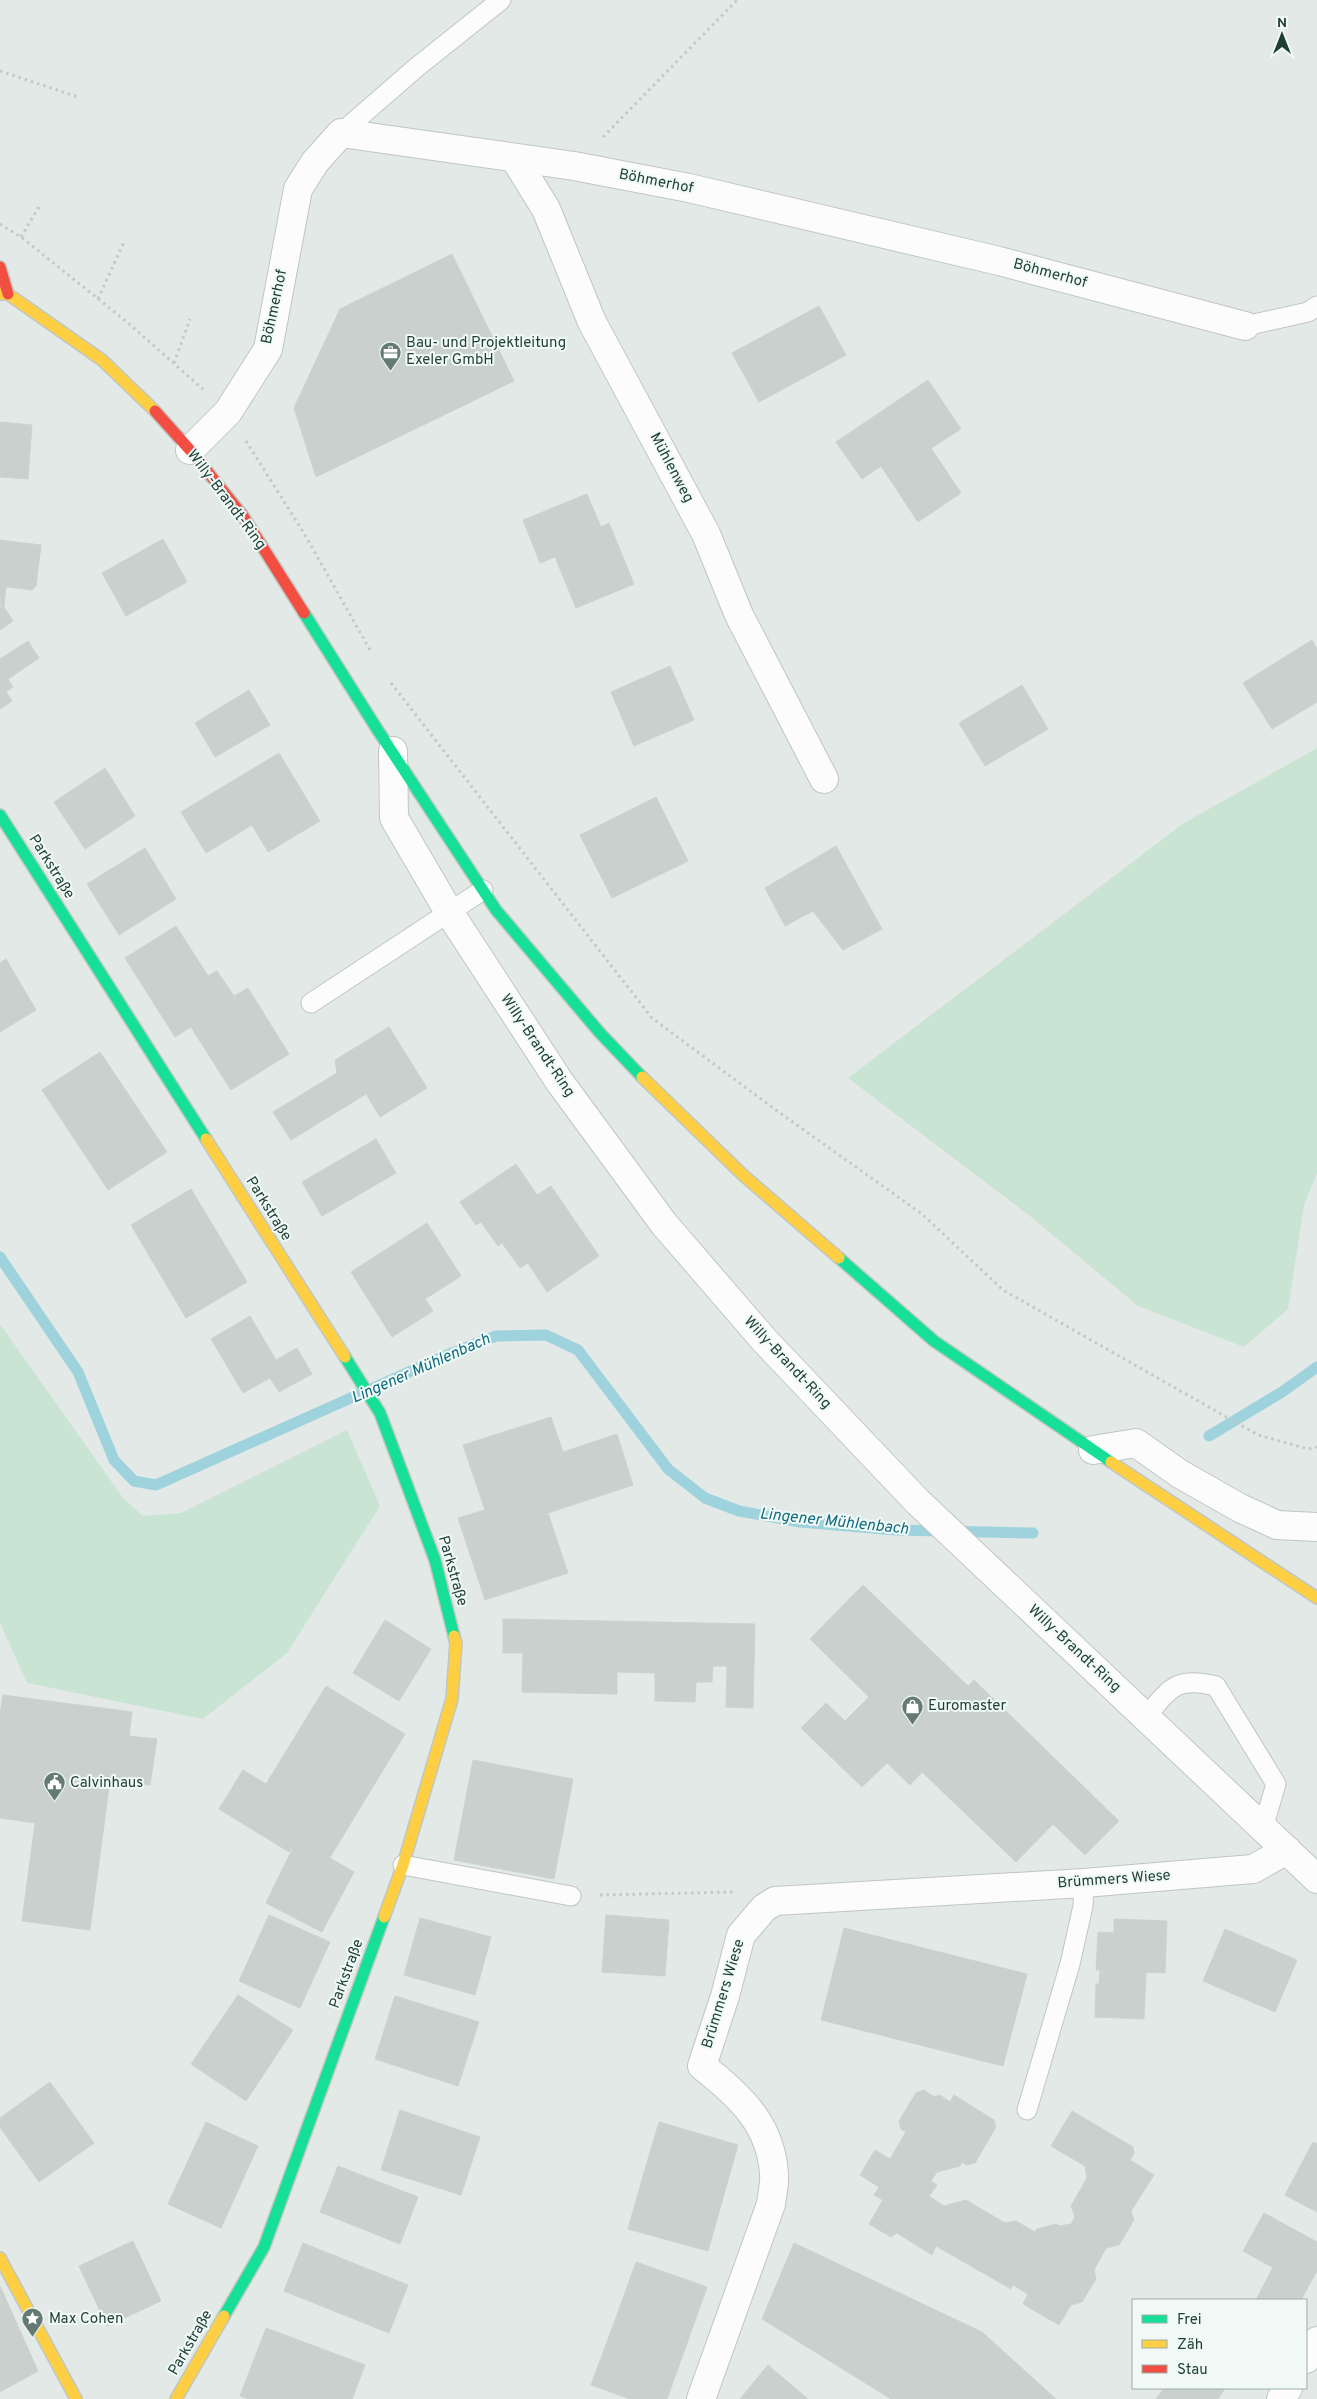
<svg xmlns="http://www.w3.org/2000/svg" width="1317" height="2399" font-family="Overpass,sans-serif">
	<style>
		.green { fill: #cae4d3 }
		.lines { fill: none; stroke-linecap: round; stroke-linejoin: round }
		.stream { stroke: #9ed2dc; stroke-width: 11 }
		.building { fill: #cad0ce; stroke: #cbd2cf }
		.lane-casing { stroke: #c0c6c3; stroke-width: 21 }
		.street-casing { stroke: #c0c6c3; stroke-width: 30 }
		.fast-casing { stroke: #bec7c4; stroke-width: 14 }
		.slow-casing { stroke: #bec7c4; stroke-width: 14 }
		.jam-casing { stroke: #bec7c4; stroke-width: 14 }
		.path { stroke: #c0cac7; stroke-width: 3; stroke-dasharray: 2.5 4; stroke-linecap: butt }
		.lane { stroke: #fbfcfb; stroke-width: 19 }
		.street { stroke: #fbfcfb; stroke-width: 28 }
		.fast { stroke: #16e098; stroke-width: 11 }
		.slow { stroke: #ffcf43; stroke-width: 11 }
		.jam { stroke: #f24e42; stroke-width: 11 }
		.labels { text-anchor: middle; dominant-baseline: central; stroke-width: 4; stroke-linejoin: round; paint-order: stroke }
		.street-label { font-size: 15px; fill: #1f3e37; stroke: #f0f9f5 }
		.poi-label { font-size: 15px; fill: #1f3e37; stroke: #f0f9f5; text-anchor: start }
		.water-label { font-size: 16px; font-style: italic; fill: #126b80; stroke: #f0f9f5 }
	</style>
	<rect width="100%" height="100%" fill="#e3e9e6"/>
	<path class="green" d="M1317 748V1173L1304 1205 1288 1309 1244 1347 1138 1306 1030 1216 848 1078 1184 823Z
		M0 1324 123 1498 143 1516 181 1513 347 1430 380 1506 287 1653 203 1719 27 1683 0 1623Z"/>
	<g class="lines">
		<path class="stream" d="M0 1257 78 1372 114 1460 134 1481 156 1485 447 1355 496 1336 546 1335 578 1350 668 1469 705 1498 739 1511 800 1522 896 1530 1033 1533
			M1209 1436 1282 1392 1317 1367"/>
	</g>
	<path class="building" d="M452 254 514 381 316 477 294 408 340 309Z
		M819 306 846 355 759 402 732 353Z
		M928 380 961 429 931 448 961 493 918 522 881 466 862 479 836 442Z
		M0 422 32 425 28 479 0 477Z
		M587 494 601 527 609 523 634 584 576 608 555 557 540 563 523 520Z
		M163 539 187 582 126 616 102 573Z
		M0 540 41 545 36 586 32 590 0 586Z
		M0 586H6L4 607 1 609Z
		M4 607 13 621 0 630V609Z
		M1312 640 1317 649V702L1272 729 1243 683Z
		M28 641 39 658 8 679 13 687 6 692 12 701 0 709V659Z
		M670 666 694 720 634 746 611 692Z
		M1022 685 1048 729 985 766 959 723Z
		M249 690 270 725 215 757 195 723Z
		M279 753 320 821 268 852 252 825 206 853 181 812Z
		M105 768 135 816 85 849 54 802Z
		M656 797 688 861 612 898 580 835Z
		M836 846 882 929 843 950 813 911 785 926 765 888Z
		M145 848 176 899 119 935 87 884Z
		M176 926 208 976 217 971 234 996 248 988 289 1054 231 1090 191 1027 175 1037 125 958Z
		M6 959 36 1010 0 1032V963Z
		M389 1027 427 1088 380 1117 366 1094 291 1140 273 1112 337 1073 335 1060Z
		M100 1052 167 1152 108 1190 42 1090Z
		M376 1139 396 1173 322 1216 302 1182Z
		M516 1164 537 1195 551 1186 599 1256 547 1292 528 1263 520 1268 502 1243 498 1246 481 1222 476 1225 460 1202Z
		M191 1189 247 1282 186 1318 131 1225Z
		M427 1223 461 1276 425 1299 433 1311 392 1337 351 1272Z
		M250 1316 276 1360 297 1348 312 1374 279 1392 270 1378 243 1393 211 1339Z
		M551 1417 563 1452 617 1434 633 1485 548 1513 568 1573 485 1600 458 1518 485 1510 463 1445Z
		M863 1585 968 1686 974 1680 1119 1821 1085 1855 1053 1824 1016 1862 922 1772 910 1785 887 1763 862 1787 801 1728 826 1703 845 1721 869 1697 810 1639Z
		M503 1619 755 1624 753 1708 726 1707 727 1666H713L712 1682H696L695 1702 655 1701V1673L617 1672V1694L522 1692 523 1653H503Z
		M385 1620 431 1649 399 1701 353 1673Z
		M326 1686 405 1734 329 1859 297 1839 289 1852 219 1809 243 1770 266 1784Z
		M3 1695 132 1712 129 1736 157 1739 150 1785 110 1780 90 1930 22 1921 35 1823 0 1818V1714Z
		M473 1760 573 1779 554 1879 454 1860Z
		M297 1839 354 1872 322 1932 266 1903Z
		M269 1915 330 1942 300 2008 239 1981Z
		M606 1915 669 1920 665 1976 602 1972Z
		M420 1918 491 1937 475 1995 404 1975Z
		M1114 1919 1167 1921 1165 1973 1096 1970 1098 1932 1114 1933Z
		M844 1928 1027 1974 1003 2066 821 2020Z
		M1225 1929 1297 1960 1275 2012 1203 1981Z
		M1100 1971 1146 1972 1144 2019 1095 2017 1096 1984H1099Z
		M238 1995 293 2030 246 2101 191 2064Z
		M395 1996 479 2022 458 2086 375 2059Z
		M50 2082 94 2143 39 2182 0 2127V2118Z
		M924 2090 934 2097 940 2095 950 2102 954 2095 994 2120 996 2127 975 2163 967 2165 962 2162 960 2166 937 2172 931 2181 937 2185 929 2196 944 2206 966 2200 1005 2223 1016 2221 1035 2232 1037 2229 1056 2224 1059 2226 1071 2224 1075 2217 1071 2206 1087 2178 1085 2166 1051 2146 1072 2111 1133 2147 1134 2153 1130 2160 1154 2175 1131 2211 1134 2220 1119 2245 1106 2248 1094 2270 1096 2279 1082 2302 1071 2305 1059 2325 1023 2304 1028 2294 1013 2285 1011 2289 936 2246 932 2255 897 2233 891 2237 869 2224 883 2200 874 2195 879 2187 860 2175 875 2150 890 2159 906 2132 901 2129 899 2121 916 2093Z
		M400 2110 480 2137 461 2195 381 2170Z
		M206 2122 258 2146 221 2228 168 2204Z
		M659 2122 738 2145 723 2198 643 2176Z
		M1313 2142 1317 2144V2212L1285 2195Z
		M338 2166 418 2197 400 2244 320 2212Z
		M643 2176 723 2198 708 2251 628 2229Z
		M1264 2213 1317 2242V2271L1308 2287 1243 2251Z
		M133 2241 161 2301 107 2326 79 2266Z
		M303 2243 408 2285 389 2333 284 2291Z
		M794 2243 982 2332 1056 2399H891L762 2319Z
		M636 2262 707 2287 685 2349 614 2323Z
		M1273 2267 1308 2287 1301 2300H1256Z
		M0 2286 38 2371 0 2392Z
		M614 2323 685 2349 667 2399H630L591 2385Z
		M266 2328 365 2365 352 2399H249L240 2396Z
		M768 2365 808 2399H740Z
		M1164 2388H1225L1218 2399H1156Z"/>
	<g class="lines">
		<defs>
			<path id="lane" d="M341 133 417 67 501 0
				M1245 326 1308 312 1317 306
				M311 1003 483 890
				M1146 1717C1170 1688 1176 1676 1216 1686L1276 1784 1263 1828
				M403 1865 571 1896
				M1027 2110 1070 1964 1083 1906 1084 1883"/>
			<path id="street" d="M515 159 546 209 592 322 706 534 739 615 824 779
				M190 450 228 412 268 349 298 189 315 162 341 133 574 166 689 188 999 261 1245 326
				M393 751 394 818 449 912 559 1081 664 1224 765 1341 918 1502 1317 1879
				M1093 1450 1136 1443 1180 1474 1240 1508 1277 1525 1317 1527
				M1306 2359 1317 2341
				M701 2399 771 2204C772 2194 775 2183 774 2174 771 2124 739 2095 702 2066L725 1996 741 1935 764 1908 775 1901 1084 1883 1253 1869 1287 1850
				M1281 2399 1288 2388"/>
			<path id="fast" d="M304 613 377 729 496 910 600 1033 642 1077
				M0 815 206 1139
				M839 1258 934 1341 1111 1462
				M345 1357 380 1413 435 1560 454 1636
				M224 2316 264 2247 384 1917"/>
			<path id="slow" d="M0 294H8L102 360 155 411
				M642 1077 743 1175 839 1258
				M206 1139 345 1357
				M1111 1462 1317 1598
				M384 1917 403 1865 452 1699 456 1643 454 1636
				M0 2258 76 2399
				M176 2399 224 2316"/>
			<path id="jam" d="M0 267 8 294
				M155 411 190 450 243 516 304 613"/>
		</defs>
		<use href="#lane" class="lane-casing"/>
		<use href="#street" class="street-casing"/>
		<use href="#fast" class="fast-casing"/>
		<use href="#slow" class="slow-casing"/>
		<use href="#jam" class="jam-casing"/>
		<path class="path" d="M0 71 78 97
			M603 137 737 0
			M0 224 21 237 127 322 204 390
			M21 237 39 207
			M98 299 124 242
			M174 363 190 319
			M246 441 305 535 370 650
			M391 683 652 1018 773 1108 922 1214 1003 1290 1258 1435 1308 1449 1317 1447
			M600 1895 733 1892"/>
		<use href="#lane" class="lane"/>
		<use href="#street" class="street"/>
		<use href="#fast" class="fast"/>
		<use href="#slow" class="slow"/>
		<use href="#jam" class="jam"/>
	</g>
	<defs>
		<symbol id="office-pin" viewBox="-11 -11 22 30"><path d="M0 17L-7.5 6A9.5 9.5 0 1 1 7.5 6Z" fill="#647a74" stroke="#f0f9f5"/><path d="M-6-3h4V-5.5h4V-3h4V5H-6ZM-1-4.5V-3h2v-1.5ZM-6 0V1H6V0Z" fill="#fff"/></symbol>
		<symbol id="shop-pin" viewBox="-11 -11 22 30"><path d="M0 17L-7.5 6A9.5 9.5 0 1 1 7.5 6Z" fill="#647a74" stroke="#f0f9f5"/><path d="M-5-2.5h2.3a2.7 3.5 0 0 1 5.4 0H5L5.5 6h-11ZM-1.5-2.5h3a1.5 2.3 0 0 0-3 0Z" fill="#fff"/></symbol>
		<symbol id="civic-pin" viewBox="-11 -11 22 30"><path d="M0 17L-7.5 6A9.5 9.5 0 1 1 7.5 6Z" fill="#647a74" stroke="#f0f9f5"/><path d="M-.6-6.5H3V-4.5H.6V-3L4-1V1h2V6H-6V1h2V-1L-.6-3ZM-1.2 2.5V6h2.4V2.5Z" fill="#fff"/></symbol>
		<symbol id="sight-pin" viewBox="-11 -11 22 30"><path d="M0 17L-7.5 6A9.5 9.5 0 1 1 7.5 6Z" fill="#647a74" stroke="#f0f9f5"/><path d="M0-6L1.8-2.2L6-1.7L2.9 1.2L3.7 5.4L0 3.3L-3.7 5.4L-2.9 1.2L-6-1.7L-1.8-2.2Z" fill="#fff"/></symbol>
	</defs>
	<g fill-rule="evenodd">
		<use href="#office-pin" x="378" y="340" width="25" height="34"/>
		<use href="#shop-pin" x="900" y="1694" width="25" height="34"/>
		<use href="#civic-pin" x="42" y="1770" width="25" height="34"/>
		<use href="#sight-pin" x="20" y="2306" width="25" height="34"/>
	</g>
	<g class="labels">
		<g class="street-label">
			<text transform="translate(656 182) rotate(11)">Böhmerhof</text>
			<text transform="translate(1050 274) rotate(15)">Böhmerhof</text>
			<text transform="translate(275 307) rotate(-78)">Böhmerhof</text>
			<text transform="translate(671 468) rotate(62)">Mühlenweg</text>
			<text transform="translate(226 500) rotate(53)">Willy-Brandt-Ring</text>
			<text transform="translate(51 867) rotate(58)">Parkstraße</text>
			<text transform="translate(537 1046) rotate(56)">Willy-Brandt-Ring</text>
			<text transform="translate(268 1209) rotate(58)">Parkstraße</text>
			<text transform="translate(787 1363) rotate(47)">Willy-Brandt-Ring</text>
			<text transform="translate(452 1571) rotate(74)">Parkstraße</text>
			<text transform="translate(1074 1649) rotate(43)">Willy-Brandt-Ring</text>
			<text transform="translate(1114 1880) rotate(-4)">Brümmers Wiese</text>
			<text transform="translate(347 1974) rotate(-70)">Parkstraße</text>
			<text transform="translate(724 1994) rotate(-73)">Brümmers Wiese</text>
			<text transform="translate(191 2343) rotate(-60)">Parkstraße</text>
		</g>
		<g class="poi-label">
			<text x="406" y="343">Bau- und Projektleitung<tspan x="406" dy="17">Exeler GmbH</tspan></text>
			<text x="928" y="1706">Euromaster</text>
			<text x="70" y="1783">Calvinhaus</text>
			<text x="49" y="2319">Max Cohen</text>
		</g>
		<g class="water-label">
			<text transform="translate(421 1369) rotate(-24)">Lingener Mühlenbach</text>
			<text transform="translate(834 1522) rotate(6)">Lingener Mühlenbach</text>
		</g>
	</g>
	<rect x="1132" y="2299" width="175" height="90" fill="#f0f9f5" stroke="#9caea9"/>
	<rect x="1142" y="2315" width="25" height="8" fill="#16e098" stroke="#9caea9"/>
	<text x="1177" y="2324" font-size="15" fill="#1f3e37">Frei</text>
	<rect x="1142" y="2340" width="25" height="8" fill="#ffcf43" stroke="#9caea9"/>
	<text x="1177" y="2349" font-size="15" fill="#1f3e37">Zäh</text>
	<rect x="1142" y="2365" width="25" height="8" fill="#f24e42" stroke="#9caea9"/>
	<text x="1177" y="2374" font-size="15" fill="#1f3e37">Stau</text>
	<g transform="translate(1282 35)" stroke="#f0f9f5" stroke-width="4" paint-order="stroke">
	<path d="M0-4L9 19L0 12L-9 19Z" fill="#1f3e37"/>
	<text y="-8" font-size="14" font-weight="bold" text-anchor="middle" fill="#1f3e37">N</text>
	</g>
</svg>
